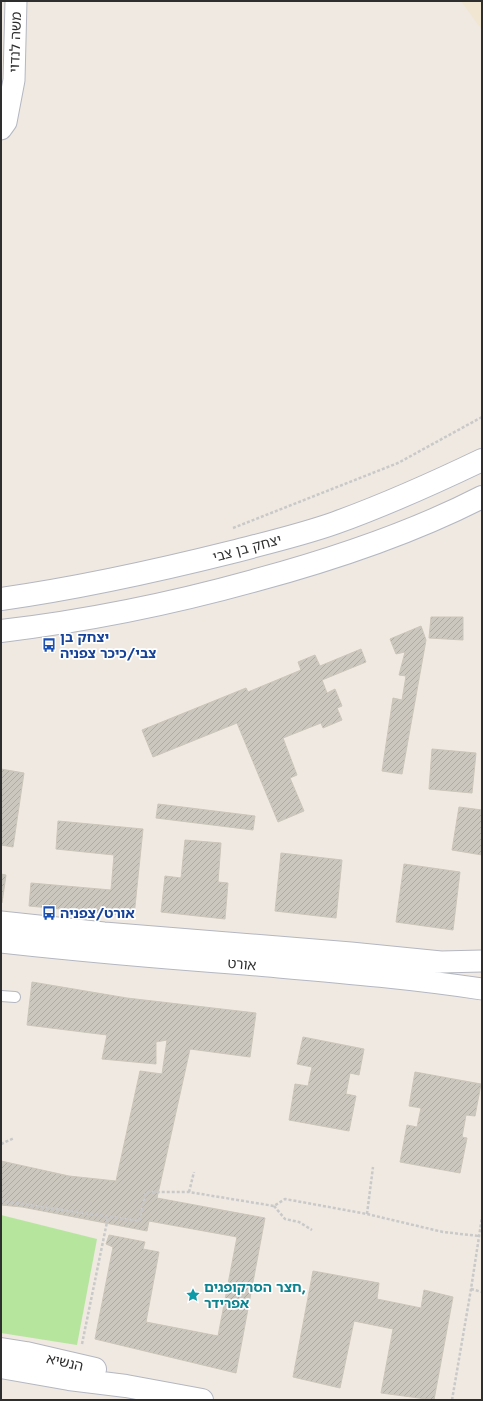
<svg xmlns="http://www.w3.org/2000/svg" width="483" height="1401" font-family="Jost,'Noto Sans Hebrew',sans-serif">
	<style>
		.education { fill: #f0e6d1 }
		.grass { fill: #b6e59e }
		.building { fill: url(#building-hatch); stroke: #cbc5ba }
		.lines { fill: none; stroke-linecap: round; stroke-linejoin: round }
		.service-casing { stroke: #b4b7c1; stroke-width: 12 }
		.minor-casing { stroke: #b4b7c1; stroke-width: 23 }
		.tertiary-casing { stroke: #b4b7c1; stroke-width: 24 }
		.path { stroke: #c9c9c9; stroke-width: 2.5; stroke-dasharray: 3 2; stroke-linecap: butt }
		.service { stroke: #fff; stroke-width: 10 }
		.minor { stroke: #fff; stroke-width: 21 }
		.tertiary { stroke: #fff; stroke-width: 22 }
		.labels { text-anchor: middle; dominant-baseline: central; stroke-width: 3.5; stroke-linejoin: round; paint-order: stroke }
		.street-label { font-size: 14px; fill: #2e2e2e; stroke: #fff }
		.transit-label { font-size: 14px; font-weight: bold; fill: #164399; stroke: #fff; text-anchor: start }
		.culture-label { font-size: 14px; font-weight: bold; fill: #0d838f; stroke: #fff; text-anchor: start }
	</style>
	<defs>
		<pattern id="building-hatch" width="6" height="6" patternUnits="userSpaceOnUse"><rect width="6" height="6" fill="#cbc7bf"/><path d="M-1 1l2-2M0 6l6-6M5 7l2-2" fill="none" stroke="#afaba4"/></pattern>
	</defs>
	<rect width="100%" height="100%" fill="#efe9e1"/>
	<path class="education" d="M461 1H482V30Z"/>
	<path class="grass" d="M1 1215 97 1239 77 1345 1 1333Z"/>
	<path class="building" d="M431 617H463V640L429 638Z
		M421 626 426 640 402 774 382 771 393 698 402 700 406 676 399 675 405 652 396 654 390 639Z
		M361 649 366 662 322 680 327 693 335 689 342 706 337 708 342 720 323 728 321 723 283 738 297 775 290 778 304 811 278 822 237 723 153 757 142 730 246 688 248 692 301 670 298 662 315 655 320 666Z
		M432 749 476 753 472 793 429 789Z
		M1 769 24 773 13 847 1 845Z
		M158 804 255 816 253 830 156 818Z
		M459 807 482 810V855L452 850Z
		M58 821 143 829 134 916 29 906 31 883 111 890 114 855 56 849Z
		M185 840 221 843 218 882 228 883 225 919 161 912 165 876 181 878Z
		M281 853 342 860 336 918 275 911Z
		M404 864 460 872 453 930 396 922Z
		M1 874 6 875 2 903H1Z
		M32 982 127 998 256 1013 250 1057 190 1049 157 1198 265 1218 236 1373 95 1339 113 1247 106 1244 109 1235 145 1242 143 1249 159 1252 146 1322 218 1336 237 1237 149 1221 147 1231 22 1207 1 1205V1161L69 1176 116 1181 140 1071 162 1074 167 1040 156 1042V1064L102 1059 107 1035 27 1025Z
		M303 1037 364 1049 359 1075 350 1073 346 1094 356 1096 349 1131 289 1120 295 1084 308 1086 312 1067 297 1064Z
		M415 1072 481 1084 475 1116 466 1115 462 1137 467 1138 460 1173 400 1162 407 1125 417 1127 421 1108 409 1106Z
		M313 1271 379 1283 377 1299 421 1308 424 1290 453 1297 434 1400 381 1393 393 1329 354 1321 340 1388 293 1377Z"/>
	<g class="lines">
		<defs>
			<path id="service" d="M1 996 15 997"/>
			<path id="minor" d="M1 129 6 122 14 80 16 1
				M1 922 104 933 351 953 441 962 482 961
				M1 942C82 951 163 958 245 964 324 971 403 977 482 989"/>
			<path id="tertiary" d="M1 599C79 588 156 571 232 552 266 543 301 535 335 523 385 505 434 483 482 460
				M1 631C86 621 170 604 253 581 331 560 410 534 482 497
				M1 1349 26 1353 95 1369
				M1 1367 69 1379 126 1386 202 1400"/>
		</defs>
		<use href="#service" class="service-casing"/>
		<use href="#minor" class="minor-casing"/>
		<use href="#tertiary" class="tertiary-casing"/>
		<path class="path" d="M233 528 398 463 482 417
			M1 1144 14 1138
			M189 1192 194 1172
			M1 1201 139 1221 146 1192H189L274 1206 285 1199 367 1214 443 1232 479 1236
			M274 1206 285 1219 299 1222 312 1230
			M367 1214 373 1167
			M471 1289 482 1292
			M82 1344 108 1217
			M452 1400 471 1289 482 1217"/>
		<use href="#service" class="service"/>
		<use href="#minor" class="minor"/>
		<use href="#tertiary" class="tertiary"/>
	</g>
	<defs>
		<symbol id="bus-bare" viewBox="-9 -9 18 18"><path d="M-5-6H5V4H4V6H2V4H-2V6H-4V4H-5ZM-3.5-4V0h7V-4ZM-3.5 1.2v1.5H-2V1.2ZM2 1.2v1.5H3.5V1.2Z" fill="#1a4fb4" stroke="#fff" stroke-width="2.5" paint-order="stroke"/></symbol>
		<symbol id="sight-bare" viewBox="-9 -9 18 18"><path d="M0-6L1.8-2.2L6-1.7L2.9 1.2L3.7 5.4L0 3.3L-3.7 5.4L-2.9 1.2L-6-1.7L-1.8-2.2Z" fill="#0f9aa8" stroke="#fff" stroke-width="2.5" paint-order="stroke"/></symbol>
	</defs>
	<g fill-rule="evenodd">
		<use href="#bus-bare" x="39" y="635" width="20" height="20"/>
		<use href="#bus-bare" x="39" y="903" width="20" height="20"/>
		<use href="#sight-bare" x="183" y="1285" width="20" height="20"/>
	</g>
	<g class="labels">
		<g class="street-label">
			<text transform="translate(15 42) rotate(-88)">משה לנדוי</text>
			<text transform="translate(247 548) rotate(-15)">יצחק בן צבי</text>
			<text transform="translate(242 964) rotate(5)">אורט</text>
			<text transform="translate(65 1362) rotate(13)">הנשיא</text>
		</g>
		<g class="transit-label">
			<text x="60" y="637">יצחק בן<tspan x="60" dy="16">צבי/כיכר צפניה</tspan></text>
			<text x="60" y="913">אורט/צפניה</text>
		</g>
		<g class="culture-label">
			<text x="204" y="1287">חצר הסרקופגים,<tspan x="204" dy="16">אפרידר</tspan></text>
		</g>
	</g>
	<rect width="483" height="1401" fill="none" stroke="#2e2e2e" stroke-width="4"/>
</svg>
